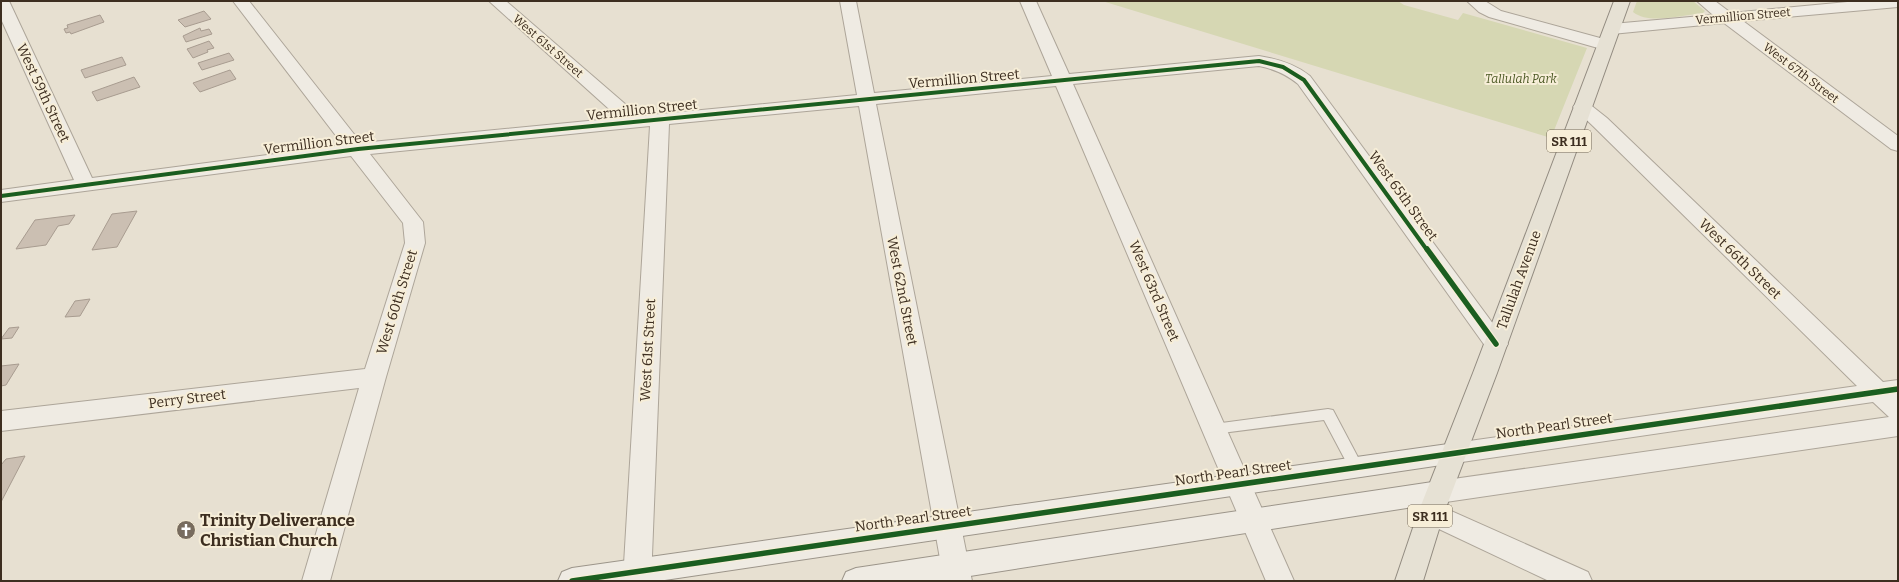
<svg xmlns="http://www.w3.org/2000/svg" width="1899" height="582" font-family="Bitter,serif">
	<style>
		.green { fill: #d6d7b3 }
		.building { fill: #cbbfb2; stroke: #a89c90 }
		.lines { fill: none; stroke-linecap: round; stroke-linejoin: round }
		.lane-casing { stroke: #ada599; stroke-width: 2 }
		.street-casing { stroke: #ada599; stroke-width: 2 }
		.secondary-casing { stroke: #9c958a; stroke-width: 2 }
		.primary-casing { stroke: #928b80; stroke-width: 2 }
		.lane { fill: #efebe3; fill-rule: evenodd }
		.street { fill: #efebe3; fill-rule: evenodd }
		.secondary { fill: #efebe3; fill-rule: evenodd }
		.primary { fill: #e6e1d4; fill-rule: evenodd }
		.cycleway-far1-casing { stroke: #f7eed8; stroke-width: 6 }
		.cycleway-casing { stroke: #f7eed8; stroke-width: 8 }
		.cycleway-far1 { stroke: #1b5e20; stroke-width: 4 }
		.cycleway { stroke: #1b5e20; stroke-width: 5.5 }
		.labels { text-anchor: middle; dominant-baseline: central; stroke-width: 4; stroke-linejoin: round; paint-order: stroke }
		.far-street-label { font-size: 12px; fill: #3d2e20; stroke: #f7eed8 }
		.far-park-label { font-size: 12px; font-style: italic; fill: #4d5a26; stroke: #f7eed8 }
		.shield { fill: #f7eed8; stroke: #756857; stroke-width: 1 }
		.shield-label { font-size: 13px; font-weight: bold; fill: #3d2e20 }
		.street-label { font-size: 14px; fill: #3d2e20; stroke: #f7eed8 }
		.near-poi-label { font-size: 17px; font-weight: bold; fill: #3d2e20; stroke: #f7eed8; text-anchor: start }
	</style>
	<rect width="100%" height="100%" fill="#e7e0d1"/>
	<path class="green" d="M1102 1H1398L1404 5 1458 20 1463 13 1587 48 1551 138Z
		M1637 1H1693L1705 11 1703 13C1683 15 1649 25 1633 12Z"/>
	<path class="building" d="M204 11 211 19 185 27 178 20Z
		M100 15 104 22 71 34 70 32 66 33 64 29 68 28 67 25Z
		M200 28 201 31 209 29 212 34 186 42 183 36Z
		M209 41 214 48 207 50 208 52 193 58 187 49Z
		M229 53 234 60 202 70 198 63Z
		M122 57 126 65 85 78 81 70Z
		M230 70 236 79 200 92 193 83Z
		M134 77 140 87 97 101 92 92Z
		M137 211 117 247 92 250 112 214Z
		M75 215 69 224 58 226 46 245 16 249 35 220Z
		M90 299 80 316 65 317 75 301Z
		M19 327 12 338 1 339 9 328Z
		M19 364 6 385 1 386V366Z
		M25 456 1 502V465L6 459Z"/>
	<g class="lines">
		<defs>
			<path id="lane" d="M1328 409 1333 410 1361 463 1363 467 1361 471 1356 473 1351 471 1324 420 1214 434 1209 433 1207 429 1209 425 1214 424Z"/>
			<path id="street" d="M1 1H9L92 178 343 145 233 1H249L361 143 619 118 489 1H506L639 116 857 95 840 1H856L874 93 1052 76 1020 1H1036L1069 74 1259 56C1278 59 1295 64 1310 76L1508 344 1504 350 1496 353 1488 350 1298 84C1286 74 1274 69 1259 66L1073 84 1294 581H1266L1056 86 876 104 972 581H944L859 106 669 124 651 581H623L650 126 370 154 423 222 425 243 386 377 330 581H302L359 388 1 431V411L365 369 405 243 403 223 351 156 1 202V190L74 180 1 19Z
				M1467 1H1485L1501 11 1611 41 1613 45 1611 49 1605 50 1489 17 1479 12Z
				M1697 1H1715L1731 13 1858 1H1898V7L1743 21 1898 136V151L1891 149 1724 23 1612 34 1606 32 1604 29 1606 26 1612 24 1713 15Z
				M1582 102 1588 103 1607 118 1883 382 1898 380V436L1439 503 1430 500 1426 492 1430 484 1439 481 1889 417 1873 402 1455 463 1446 460 1442 453 1446 446 1455 443 1857 386 1593 126 1573 107 1576 103Z
				M1431 502 1588 572 1592 581H1549L1422 521 1418 513 1422 505Z"/>
			<path id="secondary" d="M1455 443 1464 446 1468 453 1464 460 1455 463 658 581H558L562 572 572 568Z
				M1439 481 1448 484 1452 492 1448 500 1439 503 938 581H842L846 572 856 568Z"/>
			<path id="primary" d="M1614 1H1630L1497 373 1444 513 1423 581H1395L1418 513 1473 373Z"/>
		</defs>
		<use href="#lane" class="lane-casing"/>
		<use href="#street" class="street-casing"/>
		<use href="#secondary" class="secondary-casing"/>
		<use href="#primary" class="primary-casing"/>
		<use href="#lane" class="lane"/>
		<use href="#street" class="street"/>
		<use href="#secondary" class="secondary"/>
		<use href="#primary" class="primary"/>
		<defs>
			<path id="cycleway-far1" d="M1 196 358 149 1259 61 1283 67 1304 80 1427 250"/>
			<path id="cycleway" d="M1427 249 1496 344
				M572 581 1898 389"/>
		</defs>
		<use href="#cycleway-far1" class="cycleway-far1-casing"/>
		<use href="#cycleway" class="cycleway-casing"/>
		<use href="#cycleway-far1" class="cycleway-far1"/>
		<use href="#cycleway" class="cycleway"/>
	</g>
	<defs>
		<symbol id="church-disc" viewBox="-11 -11 22 22"><circle r="9.5" fill="#786c5e" stroke="#f7eed8"/><path d="M-1.2-6h2.4v3.5h3.3v2.4h-3.3V6h-2.4V-.1h-3.3v-2.4h3.3Z" fill="#fff"/></symbol>
	</defs>
	<g fill-rule="evenodd">
		<use href="#church-disc" x="175" y="519" width="22" height="22"/>
	</g>
	<g class="labels">
		<g class="far-street-label">
			<text transform="translate(1743 16) rotate(-5)">Vermillion Street</text>
			<text transform="translate(548 46) rotate(41)">West 61st Street</text>
			<text transform="translate(1801 73) rotate(37)">West 67th Street</text>
		</g>
		<g class="far-park-label">
			<text x="1521" y="79">Tallulah Park</text>
		</g>
		<g class="shield">
			<rect x="1547" y="130" width="44" height="22" rx="3"/>
			<rect x="1408" y="505" width="44" height="22" rx="3"/>
		</g>
		<g class="shield-label">
			<text x="1569" y="141">SR 111</text>
			<text x="1430" y="516">SR 111</text>
		</g>
		<g class="street-label">
			<text transform="translate(964 79) rotate(-5)">Vermillion Street</text>
			<text transform="translate(43 93) rotate(65)">West 59th Street</text>
			<text transform="translate(642 110) rotate(-6)">Vermillion Street</text>
			<text transform="translate(319 143) rotate(-7)">Vermillion Street</text>
			<text transform="translate(1403 196) rotate(54)">West 65th Street</text>
			<text transform="translate(1740 259) rotate(44)">West 66th Street</text>
			<text transform="translate(1519 280) rotate(-70)">Tallulah Avenue</text>
			<text transform="translate(902 291) rotate(79)">West 62nd Street</text>
			<text transform="translate(1154 291) rotate(67)">West 63rd Street</text>
			<text transform="translate(397 302) rotate(-73)">West 60th Street</text>
			<text transform="translate(648 350) rotate(-87)">West 61st Street</text>
			<text transform="translate(187 399) rotate(-7)">Perry Street</text>
			<text transform="translate(1554 426) rotate(-8)">North Pearl Street</text>
			<text transform="translate(1233 473) rotate(-8)">North Pearl Street</text>
			<text transform="translate(913 519) rotate(-8)">North Pearl Street</text>
		</g>
		<g class="near-poi-label">
			<text x="200" y="520">Trinity Deliverance<tspan x="200" dy="20">Christian Church</tspan></text>
		</g>
	</g>
	<rect width="1899" height="582" fill="none" stroke="#3d2e20" stroke-width="4"/>
</svg>
